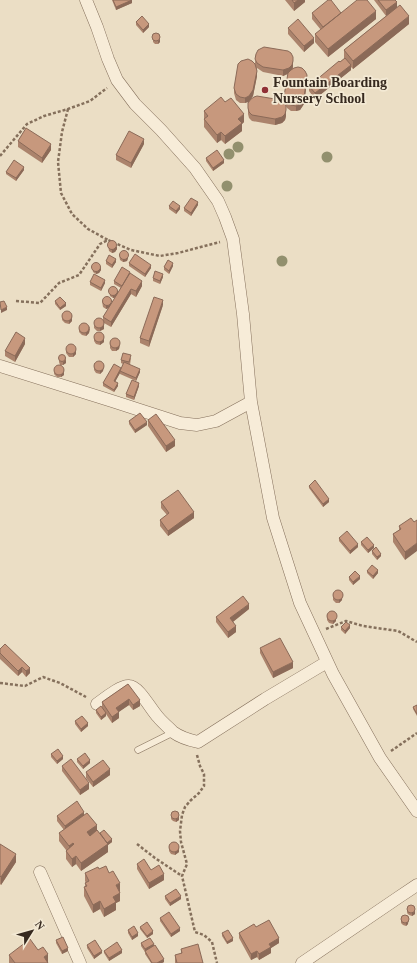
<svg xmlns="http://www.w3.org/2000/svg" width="417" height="963" font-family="Georgia,serif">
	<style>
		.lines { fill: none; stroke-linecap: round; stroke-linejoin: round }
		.service-casing { stroke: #85705c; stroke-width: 7 }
		.minor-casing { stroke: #85705c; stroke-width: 13 }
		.path { stroke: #85705c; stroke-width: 2.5; stroke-dasharray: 3 2; stroke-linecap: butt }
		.service { stroke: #f7ecd8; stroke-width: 6 }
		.minor { stroke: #f7ecd8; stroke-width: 12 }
		.tree { fill: #92906e }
		.wall { fill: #ab836c }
		.shaded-wall { fill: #8b6a58 }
		.building { fill: #c7987d; stroke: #8b6a58 }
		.poi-dot { fill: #903035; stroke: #f3e9d4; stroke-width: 1.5 }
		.labels { text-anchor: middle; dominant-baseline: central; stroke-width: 3.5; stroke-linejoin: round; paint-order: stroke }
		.poi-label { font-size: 14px; font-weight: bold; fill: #36291f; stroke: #f3e9d4; text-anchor: start }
	</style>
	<rect width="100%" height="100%" fill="#ebdec5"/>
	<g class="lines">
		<defs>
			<path id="service" d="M138 750 174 732"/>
			<path id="minor" d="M86 0 97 27 108 59 117 80 135 104 161 130 195 168 218 201 225 217 233 239 243 314 251 402 273 518 300 603 333 674 380 758 417 811
				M0 366 112 401 180 423 197 425 216 421 251 402
				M97 704C104 699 121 685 129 686 139 686 151 710 158 717 162 722 168 727 173 732 181 738 189 740 198 742L265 699 327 662
				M40 872 80 963
				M302 963 399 897 417 885"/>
		</defs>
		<use href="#service" class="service-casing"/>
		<use href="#minor" class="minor-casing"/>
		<path class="path" d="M68 109 62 132 58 162 61 193 72 214 88 229 108 240
			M0 156 27 124 44 116 68 109 90 101 107 88
			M16 301 40 303 59 283 79 275 100 244 108 240 131 250 160 256 178 253 220 242
			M326 629 346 621 363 626 398 631 417 642
			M0 683 25 686 43 677 60 683 86 697
			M391 751 417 733
			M197 755 200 766 204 774V786L199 793 190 801 185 807 182 815 180 831 181 842 187 864 182 876 195 932 204 935 212 942 217 963
			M137 844 155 858 182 876"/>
		<use href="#service" class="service"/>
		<use href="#minor" class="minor"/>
	</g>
	<g class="tree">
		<circle cx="238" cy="147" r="5.5"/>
		<circle cx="229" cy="154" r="5.5"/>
		<circle cx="327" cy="157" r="5.5"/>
		<circle cx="227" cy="186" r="5.5"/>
		<circle cx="282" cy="261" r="5.5"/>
	</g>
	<path class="wall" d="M112 0H132V3L116 10Z
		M285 0H305V2L294 11Z
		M374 0H395L397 7 409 24 353 69 351 67V70L315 99 309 91V86L344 59V50L386 16Z
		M312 13H341L376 19 328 57 315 42V34L321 30 312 19Z
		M136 22 149 27 143 33 136 25Z
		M288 28 314 43 304 52 288 34Z
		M153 36H160V42L158 44H155L153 42Z
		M256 54 293 66V68L307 81 304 104 300 110 296 111H291L287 108 284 102V96L288 74 283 76 263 72 257 68V76L253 96 245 103H240L236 100 234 93V88L255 63Z
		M225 102 244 122 242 124V131L225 144 221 140 217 143 204 127V111Z
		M248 103 286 116 285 120 282 123 275 125 252 121 249 118 248 114Z
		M18 141 51 150 42 163 18 147Z
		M144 144 131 168 116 160V155Z
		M206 158 224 163 213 171 206 161Z
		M24 170 16 181 6 174V172Z
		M198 205 191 216 184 211V208Z
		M169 206 180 209 176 214 169 209Z
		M108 245 117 249 115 252 112 253 109 251Z
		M119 254 128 258 127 261 123 262 120 260Z
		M106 261 116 262 112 268 106 264Z
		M129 263 151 268 145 277 129 266Z
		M92 266 101 270 99 273 96 274 93 272Z
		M173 266 169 274 164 270V267Z
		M130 273 142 286 136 297 131 294 111 327 104 323V329L100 331H97L94 328V325L103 321V317L109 308 106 309 103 307 102 301 111 304 115 298H113L110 296 109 290 118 293 121 288 114 284V281Z
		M163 277 160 284 153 281V278Z
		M90 282 105 283 101 291 90 285Z
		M55 301 66 306 60 310 55 304Z
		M163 305 149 347 140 343V338Z
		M63 313 72 317V321L69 324 65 323 62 320Z
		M79 329H90L89 333 86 336 82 335 79 332Z
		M94 338H104V342L100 345 96 344 94 341Z
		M110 341 120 345 119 349 116 351H112L110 348Z
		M25 344 15 362 5 356V351Z
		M76 350V354L73 357H69L66 353V351Z
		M59 356 66 357V363L63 365H60L59 362Z
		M131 358 130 365 140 372 136 381 120 374V373L115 381 118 386 114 392 103 386V383L121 370 123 364 121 363V360Z
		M94 363 104 367 103 371 100 374 96 373 94 370Z
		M55 367 64 375 61 377H57L54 374Z
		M139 386 134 400 126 397V394Z
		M148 420 175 446 166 452 148 426Z
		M129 421 147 425 135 433 129 424Z
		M309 486 329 502 323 507 309 488Z
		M161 502 194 518 168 536 160 526V520L167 515 161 508Z
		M414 522 405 560 393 542V534L399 530V526Z
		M339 538 358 547 350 554 339 541Z
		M361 542 374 548 368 553 361 545Z
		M372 551 381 556 377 560 372 554Z
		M367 571 378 573 373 579 367 573Z
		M349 577 360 579 353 585 349 580Z
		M333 593 343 594 342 600 339 603H336L333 600Z
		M249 609 233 622 236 632 228 638 216 622V617Z
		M327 614H336V621L333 624 329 623 327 620Z
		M341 627 350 628 345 634 341 630Z
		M260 648 293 668 273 678 260 653Z
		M0 649 30 673 26 677 22 672 18 676 0 659Z
		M128 684 140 706 133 710 129 705 118 712 119 718 112 723 106 714V716L101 720 96 713V710L102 707V702Z
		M417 705V716L413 709V707Z
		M75 721 88 726 81 732 75 724Z
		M51 754 63 759 57 764 51 757Z
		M77 759 90 763 83 769 77 762Z
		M62 766 89 789 80 795 62 771Z
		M86 772 110 775 93 787 86 778Z
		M172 813 179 820 176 822 173 821 171 819Z
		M84 815 97 831 112 842 108 845V852L81 871 76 864 72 867 66 859V850L59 841V833L64 830 57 821V816Z
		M0 844 16 862 1 885 0 884Z
		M169 844 179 852 175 855 171 854 169 851Z
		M137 864 151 870 164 880 149 889 137 869Z
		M99 869 120 891V901L116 903V910L104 917 100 909 93 913 84 896V887H85V883H86L85 881V873Z
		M165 896 181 899 170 906 165 899Z
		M408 907 415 911V914L412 916 409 915 407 913Z
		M401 917 408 924 406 926 403 925 401 923Z
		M160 918 180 931 171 937 160 921Z
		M140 927 153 934 147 938 140 929Z
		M256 927 279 943 271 948V953L259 960 257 957 251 960 239 938V933Z
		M128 930 138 936 132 940 128 933Z
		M222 933 233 941 227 944 222 936Z
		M56 940 68 951 62 954 56 943Z
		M141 943 154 946 164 962 162 963H151L145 954V952L141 946Z
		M87 945 102 953 94 959 87 948Z
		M181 949 203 963H175V955L181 954Z
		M104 951 122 953 109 961 104 953Z
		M9 955 48 962V963H9Z"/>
	<path class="shaded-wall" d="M132 0V3L116 10V7Z
		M298 0H305V2L294 11V3Z
		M397 2V8L386 16V10Z
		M376 11V19L328 57V49Z
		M409 16V24L353 69V61Z
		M149 24V27L143 33V30Z
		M314 38V43L304 52V46Z
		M160 39V42L158 44V41Z
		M293 61V66L292 70 289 73 283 76V70Z
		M351 65V70L315 99V93Z
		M257 71V76L253 96 249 102 245 103V98Z
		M307 75V81L304 104 300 110 296 111V106Z
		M286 110V116L285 120 282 123 275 125V119Z
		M244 114V122L242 124V131L225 144V136L238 119Z
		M221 132V140L217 143V135Z
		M144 139V144L131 168V163Z
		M51 144V150L42 163V158Z
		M224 160V163L213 171V168Z
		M24 167V170L16 181V178Z
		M198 202V205L191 216V213Z
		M180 206V209L176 214V211Z
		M117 246V249L115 252 112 253V250Z
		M128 255V258L127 261 123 262V259Z
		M116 259V262L112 268V265Z
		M173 263V266L169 274V271Z
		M151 265V268L145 277V274Z
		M101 267V270L99 273 96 274V271Z
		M163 274V277L160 284V281Z
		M105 280V283L101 291V288Z
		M142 281V286L136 297V291Z
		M131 289V294L111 327V322Z
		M118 291V294L116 297 113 298V295Z
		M163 300V305L149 347V341Z
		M111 302V305L109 308 106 309V306Z
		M66 303V306L60 310V308Z
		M7 307V310L1 313V310Z
		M72 314V321L69 324V321Z
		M104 322V329L100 331V328Z
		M90 326 89 333 86 336V333Z
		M104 335V342L100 345V342Z
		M25 338V344L15 362V356Z
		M120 342 119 349 116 351V348Z
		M76 348V354L73 357V354Z
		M66 360V363L63 365V362Z
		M104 364 103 371 100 374V371Z
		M64 368V375L61 377V375Z
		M121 368 120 373 114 384V381Z
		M140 369V372L136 381V378Z
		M118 383V386L114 392V390Z
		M139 383V386L134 400V397Z
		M147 422V425L135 433V430Z
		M175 440V446L166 452V446Z
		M329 499V502L323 507V504Z
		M194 512V518L168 536V531Z
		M417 543V551L405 560V552Z
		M358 544V547L350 554V551Z
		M374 545V548L368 553V550Z
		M381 554V556L377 560V557Z
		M378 570V573L373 579V576Z
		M360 576V579L353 585V582Z
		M342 597V600L339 603V600Z
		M249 604V609L230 624V618Z
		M336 618V621L333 624V621Z
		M350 625V628L345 634V631Z
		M236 626V632L228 638V632Z
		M293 662V668L273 678V672Z
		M22 667V672L18 676V671Z
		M30 668V673L26 677V671Z
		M129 699V705L116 714V708Z
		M140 700V706L133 710V705Z
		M119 712V718L112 723V717Z
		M106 713V716L101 720V717Z
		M88 723V726L81 732V729Z
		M63 756V759L57 764V761Z
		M90 760V763L83 769V766Z
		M110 769V775L93 787V782Z
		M89 783V789L80 795V790Z
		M84 812V818L65 832V826Z
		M179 814V820L176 822V819Z
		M97 825V834L87 840V832Z
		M112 839V842L108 845V852L81 871V863Z
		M73 843V851L69 854V846Z
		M179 845V852L175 855V852Z
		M16 854V862L1 885V877Z
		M76 856V864L72 867V859Z
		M164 874V880L149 889V883Z
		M120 883V891L116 893V885Z
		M120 893V901L116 903V910L104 917V909L113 897Z
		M181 896V899L170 906V903Z
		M100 901V909L93 913V905Z
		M415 911V914L412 916V913Z
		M409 918 408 924 406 926V923Z
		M180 928V931L171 937V934Z
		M153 931V934L147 938V936Z
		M138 933V936L132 940V937Z
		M233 938V941L227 944V942Z
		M279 938V943L271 948V953L259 960V954L269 944Z
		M154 944V947L145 952V949Z
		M68 948V951L62 954V951Z
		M122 950V953L109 961V958Z
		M102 951V953L94 959V956Z
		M257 951V957L251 960V954Z
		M48 954V962L47 963 44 957Z
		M164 959V962L162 963H157Z"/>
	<path class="building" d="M113 0H132L116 7Z
		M292 0H298L294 3Z
		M328 0H331L341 13 323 27 312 13Z
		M357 0H367L376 11 328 49 315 34Z
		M378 0H395L397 2 386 10Z
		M400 5 409 16 353 61 344 50Z
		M142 16 149 24 143 30 136 22Z
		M298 19 314 38 304 46 288 28Z
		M152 37a4 4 0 1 1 8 0a4 4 0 1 1-8 0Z
		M264 47 288 51 291 53 293 57V61L292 65 289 68 283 70 263 67 257 63 255 59 256 54 258 50Z
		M345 58 351 65 315 93 309 86 339 61 340 62Z
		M248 59 252 61 255 64 257 71 253 90 249 96 245 98 240 97 236 94 234 88 238 64 241 61Z
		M298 67 302 68 305 71 307 75 304 98 300 104 296 106 291 105 287 103 284 96 288 73 291 70 294 68Z
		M257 96 281 100 284 103 286 106V110L285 114 282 117 275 119 252 115 249 112 248 108V103L251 99 254 97Z
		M221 97 225 102 231 98 244 114 238 119 242 123 225 136 221 132 217 135 204 119 208 116 204 111Z
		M26 128 51 144 42 158 18 141Z
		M129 131 144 139 131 163 116 155Z
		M217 150 224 160 213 168 206 158Z
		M14 160 24 167 16 178 6 172Z
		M191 198 198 202 191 213 184 208Z
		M173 201 180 206 176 211 169 206Z
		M107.5 245a4.5 4.5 0 1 1 9 0a4.5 4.5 0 1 1-9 0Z
		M119.5 255a4.5 4.5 0 1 1 9 0a4.5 4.5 0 1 1-9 0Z
		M135 254 151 265 145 274 129 263Z
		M109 255 116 259 112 265 106 261Z
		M168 260 173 263 169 271 164 267Z
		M91.5 267a4.5 4.5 0 1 1 9 0a4.5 4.5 0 1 1-9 0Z
		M122 267 130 272 122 286 114 281Z
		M155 271 163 274 160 281 153 278Z
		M130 273 142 281 136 291 131 289 111 322 103 317Z
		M94 274 105 280 101 288 90 282Z
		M108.5 291a4.5 4.5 0 1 1 9 0a4.5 4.5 0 1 1-9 0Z
		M102.5 301a4.5 4.5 0 1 1 9 0a4.5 4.5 0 1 1-9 0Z
		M60 297 66 303 60 308 55 301Z
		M154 297 163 300 149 341 140 338Z
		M4 301 7 307 1 310 0 302Z
		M62 316a5 5 0 1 1 10 0a5 5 0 1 1-10 0Z
		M94 323a5 5 0 1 1 10 0a5 5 0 1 1-10 0Z
		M79 328a5 5 0 1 1 10 0a5 5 0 1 1-10 0Z
		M16 332 25 338 15 356 5 351Z
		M94 337a5 5 0 1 1 10 0a5 5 0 1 1-10 0Z
		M110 343a5 5 0 1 1 10 0a5 5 0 1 1-10 0Z
		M66 349a5 5 0 1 1 10 0a5 5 0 1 1-10 0Z
		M123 353 131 355 129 362 121 360Z
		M58.5 358a3.5 3.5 0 1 1 7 0a3.5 3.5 0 1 1-7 0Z
		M94 366a5 5 0 1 1 10 0a5 5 0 1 1-10 0Z
		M124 362 140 369 136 378 120 371Z
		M114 364 121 368 114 381 118 383 114 390 103 383Z
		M54 370a5 5 0 1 1 10 0a5 5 0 1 1-10 0Z
		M132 380 139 383 134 397 126 394Z
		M140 413 147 422 135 430 129 421Z
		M156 414 175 440 166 446 148 420Z
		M315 480 329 499 323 504 309 486Z
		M178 490 194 512 168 531 160 520 169 513 161 502Z
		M411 518 414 522 417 520V543L405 552 393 534 401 529 399 526Z
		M347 531 358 544 350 551 339 538Z
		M367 537 374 545 368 550 361 542Z
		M376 547 381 554 377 557 372 551Z
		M372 565 378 570 373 576 367 571Z
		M355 571 360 576 353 582 349 577Z
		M333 595a5 5 0 1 1 10 0a5 5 0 1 1-10 0Z
		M243 596 249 604 230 618 236 626 228 632 216 617Z
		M327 616a5 5 0 1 1 10 0a5 5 0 1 1-10 0Z
		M346 622 350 625 345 631 341 627Z
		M280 638 293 662 273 672 260 648Z
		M5 644 30 668 26 671 22 667 18 671 0 653V649Z
		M128 684 140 700 133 705 129 699 116 708 119 712 112 717 102 702Z
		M417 705V714L413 707Z
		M101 706 106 713 101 717 96 710Z
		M82 716 88 723 81 729 75 721Z
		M58 749 63 756 57 761 51 754Z
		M85 753 90 760 83 766 77 759Z
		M71 759 89 783 80 790 62 766Z
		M103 760 110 769 93 782 86 772Z
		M77 801 84 812 65 826 57 816Z
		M171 815a4 4 0 1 1 8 0a4 4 0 1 1-8 0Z
		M87 813 97 825 87 832 90 836 97 830 108 844 81 863 76 856 72 859 66 851 74 844 73 843 69 846 59 833Z
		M104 830 112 839 107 843 100 833Z
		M169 847a5 5 0 1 1 10 0a5 5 0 1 1-10 0Z
		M0 844 16 854 1 877 0 876Z
		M144 859 151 870 159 865 164 874 149 883 137 864Z
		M106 866 109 873 113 871 120 883 116 885 120 893 113 897 116 902 104 909 100 901 93 905 84 887 87 886 85 883 89 881 85 873 98 867 99 869Z
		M176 889 181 896 170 903 165 896Z
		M407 909a4 4 0 1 1 8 0a4 4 0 1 1-8 0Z
		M169 912 180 928 171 934 160 918Z
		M401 919a4 4 0 1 1 8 0a4 4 0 1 1-8 0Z
		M269 920 279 938 269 944 271 947 259 954 257 951 251 954 239 933 254 924 256 927Z
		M147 922 153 931 147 936 140 927Z
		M134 926 138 933 132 937 128 930Z
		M228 930 233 938 227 942 222 933Z
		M63 937 68 948 62 951 56 940Z
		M150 938 154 944 145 949 141 943Z
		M30 939 38 950 43 947 48 954 44 957 48 963H15L9 955Z
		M95 940 102 951 94 956 87 945Z
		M117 942 122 950 109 958 104 951Z
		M198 944 203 963H177L175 955 182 953 181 949Z
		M155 945 164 959 157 963H152L145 951Z"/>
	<circle class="poi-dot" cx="265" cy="90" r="4"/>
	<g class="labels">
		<g class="poi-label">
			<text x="273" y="82">Fountain Boarding<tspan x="273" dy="16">Nursery School</tspan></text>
		</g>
	</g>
	<g transform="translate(32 931) rotate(53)" stroke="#f3e9d4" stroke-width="3" paint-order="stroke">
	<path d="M0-3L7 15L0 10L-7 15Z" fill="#36291f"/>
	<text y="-6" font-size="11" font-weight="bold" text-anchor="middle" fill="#36291f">N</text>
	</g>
</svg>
